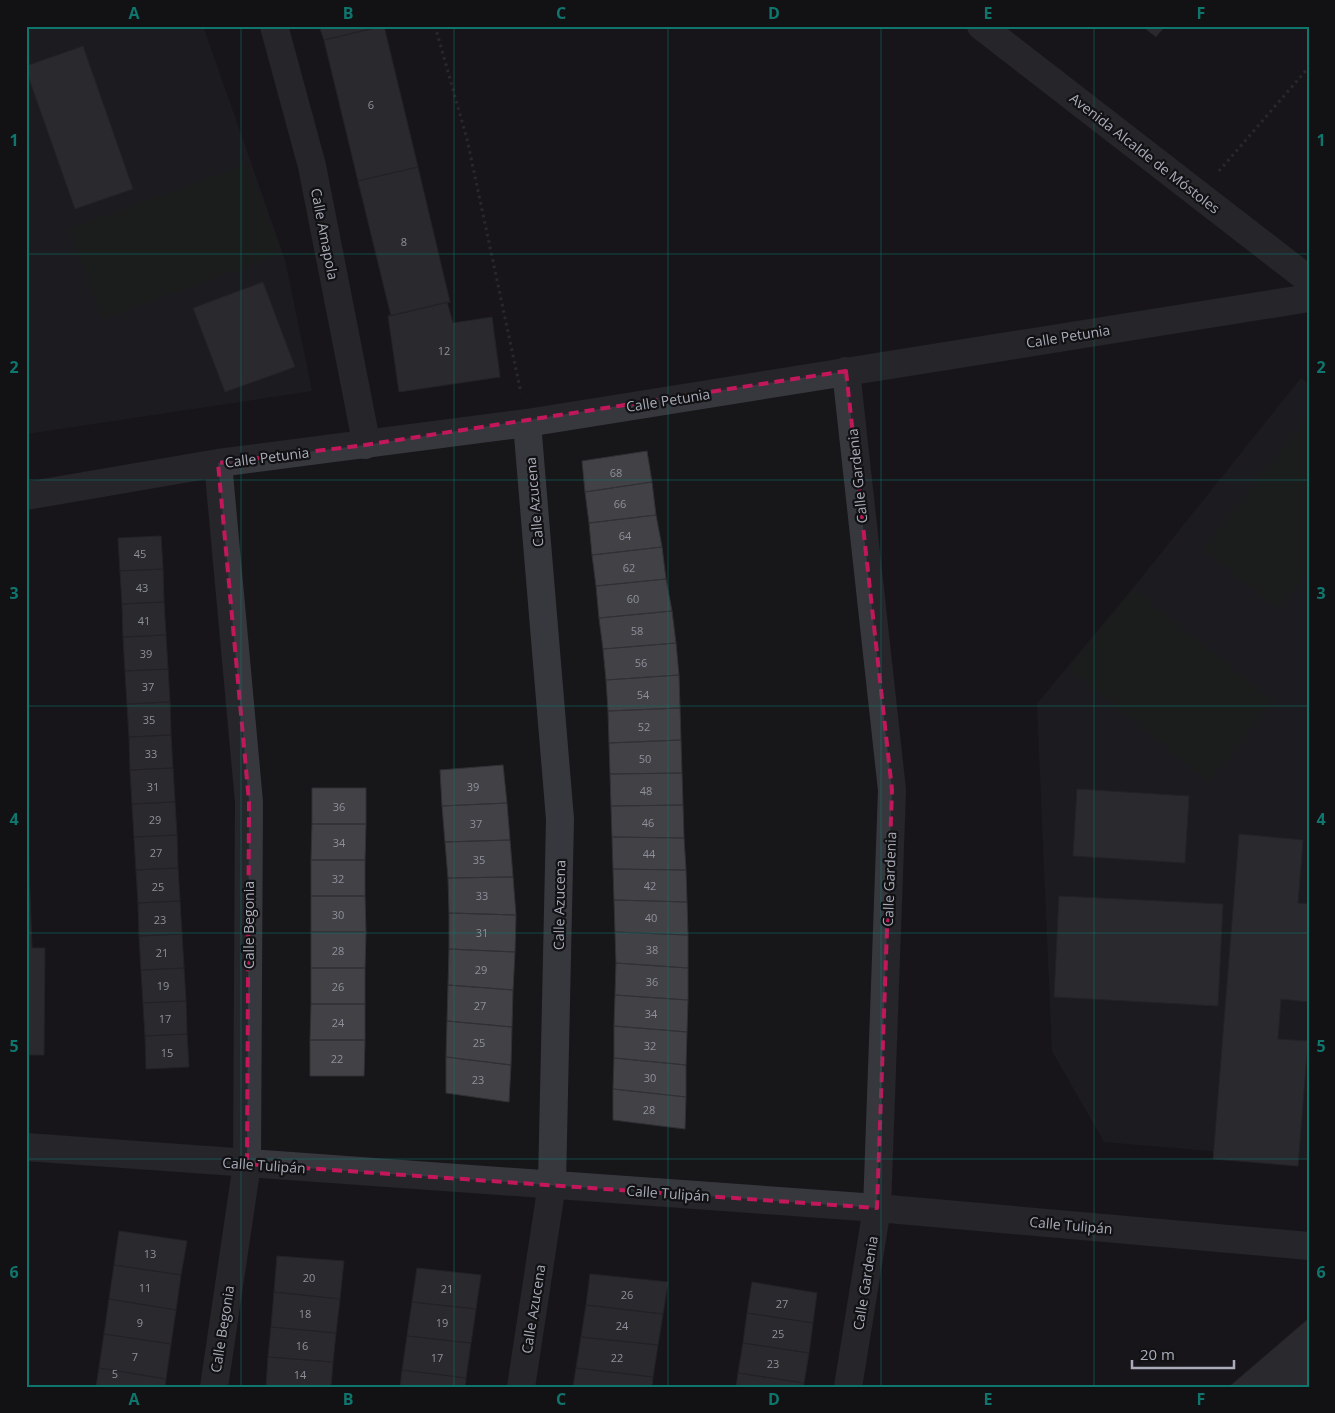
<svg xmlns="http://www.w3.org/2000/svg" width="1335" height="1413" font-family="'Open Sans',sans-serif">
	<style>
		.built { fill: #232226 }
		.green { fill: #1e2720 }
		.building { fill: #414146; stroke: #313035 }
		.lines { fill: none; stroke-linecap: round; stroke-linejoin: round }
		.path { stroke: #3d3f45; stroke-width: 3; stroke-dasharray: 2.5 4; stroke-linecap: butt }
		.minor { stroke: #37383e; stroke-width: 28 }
		.marked { fill: none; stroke: #c2185b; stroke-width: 4; stroke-dasharray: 10 6; stroke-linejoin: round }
		.grid { fill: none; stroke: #0f766e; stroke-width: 1; stroke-opacity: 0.55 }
		.labels { text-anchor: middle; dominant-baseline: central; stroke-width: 4.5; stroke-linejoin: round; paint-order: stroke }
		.number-label { font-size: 11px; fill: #8e919c }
		.street-label { font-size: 14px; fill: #a8acb9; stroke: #121114 }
		.neatline { fill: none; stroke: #0f766e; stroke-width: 2 }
		.grid-label { font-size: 16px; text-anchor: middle; font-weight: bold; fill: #0f766e }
	</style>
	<rect width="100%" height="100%" fill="#171619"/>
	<path class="built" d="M26 26H203L285 260 312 391 26 434Z
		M1301 378 1309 384V1159L1104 1142 1052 1051 1037 704 1134 587Z"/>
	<path class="green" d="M247 164 281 254 102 319 69 229Z
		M1309 417V570L1278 609 1203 549Z
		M1133 589 1273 701 1209 782 1069 669Z"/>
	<path class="building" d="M319 26H383L324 40Z
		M384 26 418 167 358 181 324 40Z
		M1142 26H1165L1156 37Z
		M83 46 133 189 75 209 26 70V66Z
		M418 167 450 302 391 316 358 181Z
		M263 282 295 367 225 392 193 308Z
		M447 302 453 323 492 317 500 377 399 392 388 316Z
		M647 451 652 482 585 492 582 461Z
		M652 482 656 515 589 523 585 492Z
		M656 515 662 547 592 555 589 523Z
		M161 536 163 569 120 571 118 538Z
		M662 547 666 579 596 586 592 555Z
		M163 569 164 602 122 604 120 571Z
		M666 579 672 611 599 618 596 586Z
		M164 602 166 635 123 637 122 604Z
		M672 611 676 643 603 649 599 618Z
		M166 635 168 669 125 671 123 637Z
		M676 643 679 675 606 680 603 649Z
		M168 669 170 702 127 704 125 671Z
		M679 675 680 708 608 711 606 680Z
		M170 702 171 735 129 737 127 704Z
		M680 708 681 740 609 743 608 711Z
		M171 735 173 768 130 770 129 737Z
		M681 740 682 773 610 774 609 743Z
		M503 765 507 803 442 806 440 770Z
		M173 768 175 802 132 804 130 770Z
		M682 773 683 805 611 806 610 774Z
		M26 787 32 948H45L44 1055H26Z
		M312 788H366V824H312Z
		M1077 789 1189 796 1185 863 1073 856Z
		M175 802 177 835 134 837 132 804Z
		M507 803 510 840 445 842 442 806Z
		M683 805 684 838 612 837 611 806Z
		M312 824H366L365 860H311Z
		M1239 834 1303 840 1298 903 1309 904V1002L1281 999 1278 1039 1308 1041 1298 1166 1213 1159Z
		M177 835 178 868 136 870 134 837Z
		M612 837 684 838 686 870 613 869Z
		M510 840 513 877 448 878 445 842Z
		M311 860H365V896H311Z
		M178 868 180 901 138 903 136 870Z
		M613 869 686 870 687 902 614 900Z
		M513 877 516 915 449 913 448 878Z
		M311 896H365L366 932H311Z
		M1059 896 1223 904 1218 1006 1054 997Z
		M614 900 687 902 688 935 615 932Z
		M180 901 182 934 139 936 138 903Z
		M449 913 516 915 515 952 449 949Z
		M311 932H366L365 968H311Z
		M615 932 688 935V968L616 963Z
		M182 934 184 968 141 970 139 936Z
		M449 949 515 952 513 990 448 985Z
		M616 963 688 968V1000L615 995Z
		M184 968 186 1001 143 1003 141 970Z
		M311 968H365V1004H311Z
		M448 985 513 990 512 1027 447 1021Z
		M615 995 688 1000 687 1032 614 1026Z
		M186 1001 187 1034 145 1036 143 1003Z
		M311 1004H365V1040H310Z
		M447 1021 512 1027 511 1065 446 1057Z
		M614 1026 687 1032 686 1065 614 1058Z
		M187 1034 189 1067 146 1069 145 1036Z
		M310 1040H365L364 1076H310Z
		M446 1057 511 1065 509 1102 446 1093Z
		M614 1058 686 1065V1097L613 1089Z
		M613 1089 686 1097 685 1129 613 1120Z
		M119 1231 187 1241 181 1275 114 1265Z
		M277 1256 344 1261 340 1299 274 1292Z
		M114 1265 181 1275 176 1310 109 1299Z
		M417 1268 481 1275 476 1309 412 1302Z
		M590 1274 668 1282 663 1314 586 1305Z
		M752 1282 817 1293 813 1323 747 1313Z
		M274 1292 340 1299 336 1333 271 1327Z
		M109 1299 176 1310 171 1344 104 1334Z
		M412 1302 476 1309 471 1343 407 1336Z
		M586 1305 663 1314 658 1345 581 1337Z
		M747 1313 813 1323 809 1353 743 1343Z
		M1307 1320 1309 1322V1387H1229Z
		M271 1327 336 1333 333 1362 268 1357Z
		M104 1334 171 1344 166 1379 99 1368Z
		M407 1336 471 1343 466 1378 402 1370Z
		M581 1337 658 1345 653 1377 576 1368Z
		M743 1343 809 1353 804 1383 738 1373Z
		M268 1357 333 1362 331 1387H266Z
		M99 1368 166 1379 165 1387H96Z
		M576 1368 653 1377 652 1387H573Z
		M402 1370 466 1378 465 1387H400Z
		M738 1373 804 1383 803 1387H736Z"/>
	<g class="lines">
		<path class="path" d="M435 26 467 139 521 393
			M1219 171 1309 67"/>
		<path class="minor" d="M274 26 312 166 355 385 364 431 365 445
			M981 26 1309 280
			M846 371 892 790 877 1208 848 1387
			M26 496 218 463 527 423 1309 298
			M26 1147 877 1208 1309 1246
			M214 1387 247 1164 249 802 218 463
			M521 1387 552 1184 560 819 527 423"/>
	</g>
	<path d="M0 0H1335V1413H0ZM846 371 892 790 877 1208 247 1164 249 802 218 463 365 445Z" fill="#171619" fill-opacity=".55" fill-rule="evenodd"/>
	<path class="marked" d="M846 371 892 790 877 1208 247 1164 249 802 218 463 365 445Z"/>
	<path class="grid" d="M241 26V1387M454 26V1387M668 26V1387M881 26V1387M1094 26V1387M26 254H1309M26 480H1309M26 706H1309M26 933H1309M26 1159H1309"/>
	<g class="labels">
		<g class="number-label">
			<text x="371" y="104">6</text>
			<text x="404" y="241">8</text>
			<text x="444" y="350">12</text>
			<text x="616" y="472">68</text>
			<text x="620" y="503">66</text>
			<text x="625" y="535">64</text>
			<text x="140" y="553">45</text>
			<text x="629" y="567">62</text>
			<text x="142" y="587">43</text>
			<text x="633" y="598">60</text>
			<text x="144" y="620">41</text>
			<text x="637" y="630">58</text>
			<text x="146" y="653">39</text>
			<text x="641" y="662">56</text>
			<text x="148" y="686">37</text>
			<text x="643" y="694">54</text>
			<text x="149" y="719">35</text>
			<text x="644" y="726">52</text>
			<text x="151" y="753">33</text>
			<text x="645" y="758">50</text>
			<text x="153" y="786">31</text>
			<text x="473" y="786">39</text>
			<text x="646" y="790">48</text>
			<text x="339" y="806">36</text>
			<text x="155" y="819">29</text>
			<text x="648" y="822">46</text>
			<text x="476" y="823">37</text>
			<text x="339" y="842">34</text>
			<text x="156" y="852">27</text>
			<text x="649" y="853">44</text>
			<text x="479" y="859">35</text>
			<text x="338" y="878">32</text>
			<text x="650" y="885">42</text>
			<text x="158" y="886">25</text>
			<text x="482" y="895">33</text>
			<text x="338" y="914">30</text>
			<text x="651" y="917">40</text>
			<text x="160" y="919">23</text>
			<text x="482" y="932">31</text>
			<text x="652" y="949">38</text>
			<text x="338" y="950">28</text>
			<text x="162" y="952">21</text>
			<text x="481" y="969">29</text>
			<text x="652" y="981">36</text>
			<text x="163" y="985">19</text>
			<text x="338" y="986">26</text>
			<text x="480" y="1005">27</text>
			<text x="651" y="1013">34</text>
			<text x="165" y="1018">17</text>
			<text x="338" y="1022">24</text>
			<text x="479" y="1042">25</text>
			<text x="650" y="1045">32</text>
			<text x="167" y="1052">15</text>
			<text x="337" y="1058">22</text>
			<text x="650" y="1077">30</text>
			<text x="478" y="1079">23</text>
			<text x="649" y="1109">28</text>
			<text x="150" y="1253">13</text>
			<text x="309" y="1277">20</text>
			<text x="145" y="1287">11</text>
			<text x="447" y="1288">21</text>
			<text x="627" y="1294">26</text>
			<text x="782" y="1303">27</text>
			<text x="305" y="1313">18</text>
			<text x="140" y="1322">9</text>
			<text x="442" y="1322">19</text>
			<text x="622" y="1325">24</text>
			<text x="778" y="1333">25</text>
			<text x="302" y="1345">16</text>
			<text x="135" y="1356">7</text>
			<text x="437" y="1357">17</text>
			<text x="617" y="1357">22</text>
			<text x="773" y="1363">23</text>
			<text x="115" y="1373">5</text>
			<text x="300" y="1374">14</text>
		</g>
		<g class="street-label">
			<text transform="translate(1145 153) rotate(38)">Avenida Alcalde de Móstoles</text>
			<text transform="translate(325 234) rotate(79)">Calle Amapola</text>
			<text transform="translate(1068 336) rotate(-9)">Calle Petunia</text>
			<text transform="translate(668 400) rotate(-9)">Calle Petunia</text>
			<text transform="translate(267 457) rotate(-7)">Calle Petunia</text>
			<text transform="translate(857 476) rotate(-96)">Calle Gardenia</text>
			<text transform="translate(534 502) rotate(-95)">Calle Azucena</text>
			<text transform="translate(889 879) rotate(-88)">Calle Gardenia</text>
			<text transform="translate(559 905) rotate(-89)">Calle Azucena</text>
			<text transform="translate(248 925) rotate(-90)">Calle Begonia</text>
			<text transform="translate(264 1165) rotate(4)">Calle Tulipán</text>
			<text transform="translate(668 1193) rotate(4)">Calle Tulipán</text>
			<text transform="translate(1071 1225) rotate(5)">Calle Tulipán</text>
			<text transform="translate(865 1283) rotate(-81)">Calle Gardenia</text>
			<text transform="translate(533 1309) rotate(-81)">Calle Azucena</text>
			<text transform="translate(222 1329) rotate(-81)">Calle Begonia</text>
		</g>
	</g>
	<rect width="1335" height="1413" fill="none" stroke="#121114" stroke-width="55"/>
	<path d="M1132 1360v8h102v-8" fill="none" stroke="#a8acb9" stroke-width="2.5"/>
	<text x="1140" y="1360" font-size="15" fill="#a8acb9" stroke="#121114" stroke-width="4" paint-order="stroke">20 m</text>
	<rect x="28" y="28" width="1280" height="1358" class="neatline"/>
	<g class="grid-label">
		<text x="134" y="19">A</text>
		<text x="348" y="19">B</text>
		<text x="561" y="19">C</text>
		<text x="774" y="19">D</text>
		<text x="988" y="19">E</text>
		<text x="1201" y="19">F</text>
		<text x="14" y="146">1</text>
		<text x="1321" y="146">1</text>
		<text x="14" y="373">2</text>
		<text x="1321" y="373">2</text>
		<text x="14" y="599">3</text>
		<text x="1321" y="599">3</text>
		<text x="14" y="825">4</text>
		<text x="1321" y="825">4</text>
		<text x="14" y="1052">5</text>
		<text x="1321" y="1052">5</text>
		<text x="14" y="1278">6</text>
		<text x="1321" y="1278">6</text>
		<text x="134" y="1405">A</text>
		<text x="348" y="1405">B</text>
		<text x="561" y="1405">C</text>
		<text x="774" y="1405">D</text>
		<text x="988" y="1405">E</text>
		<text x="1201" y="1405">F</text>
	</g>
</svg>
